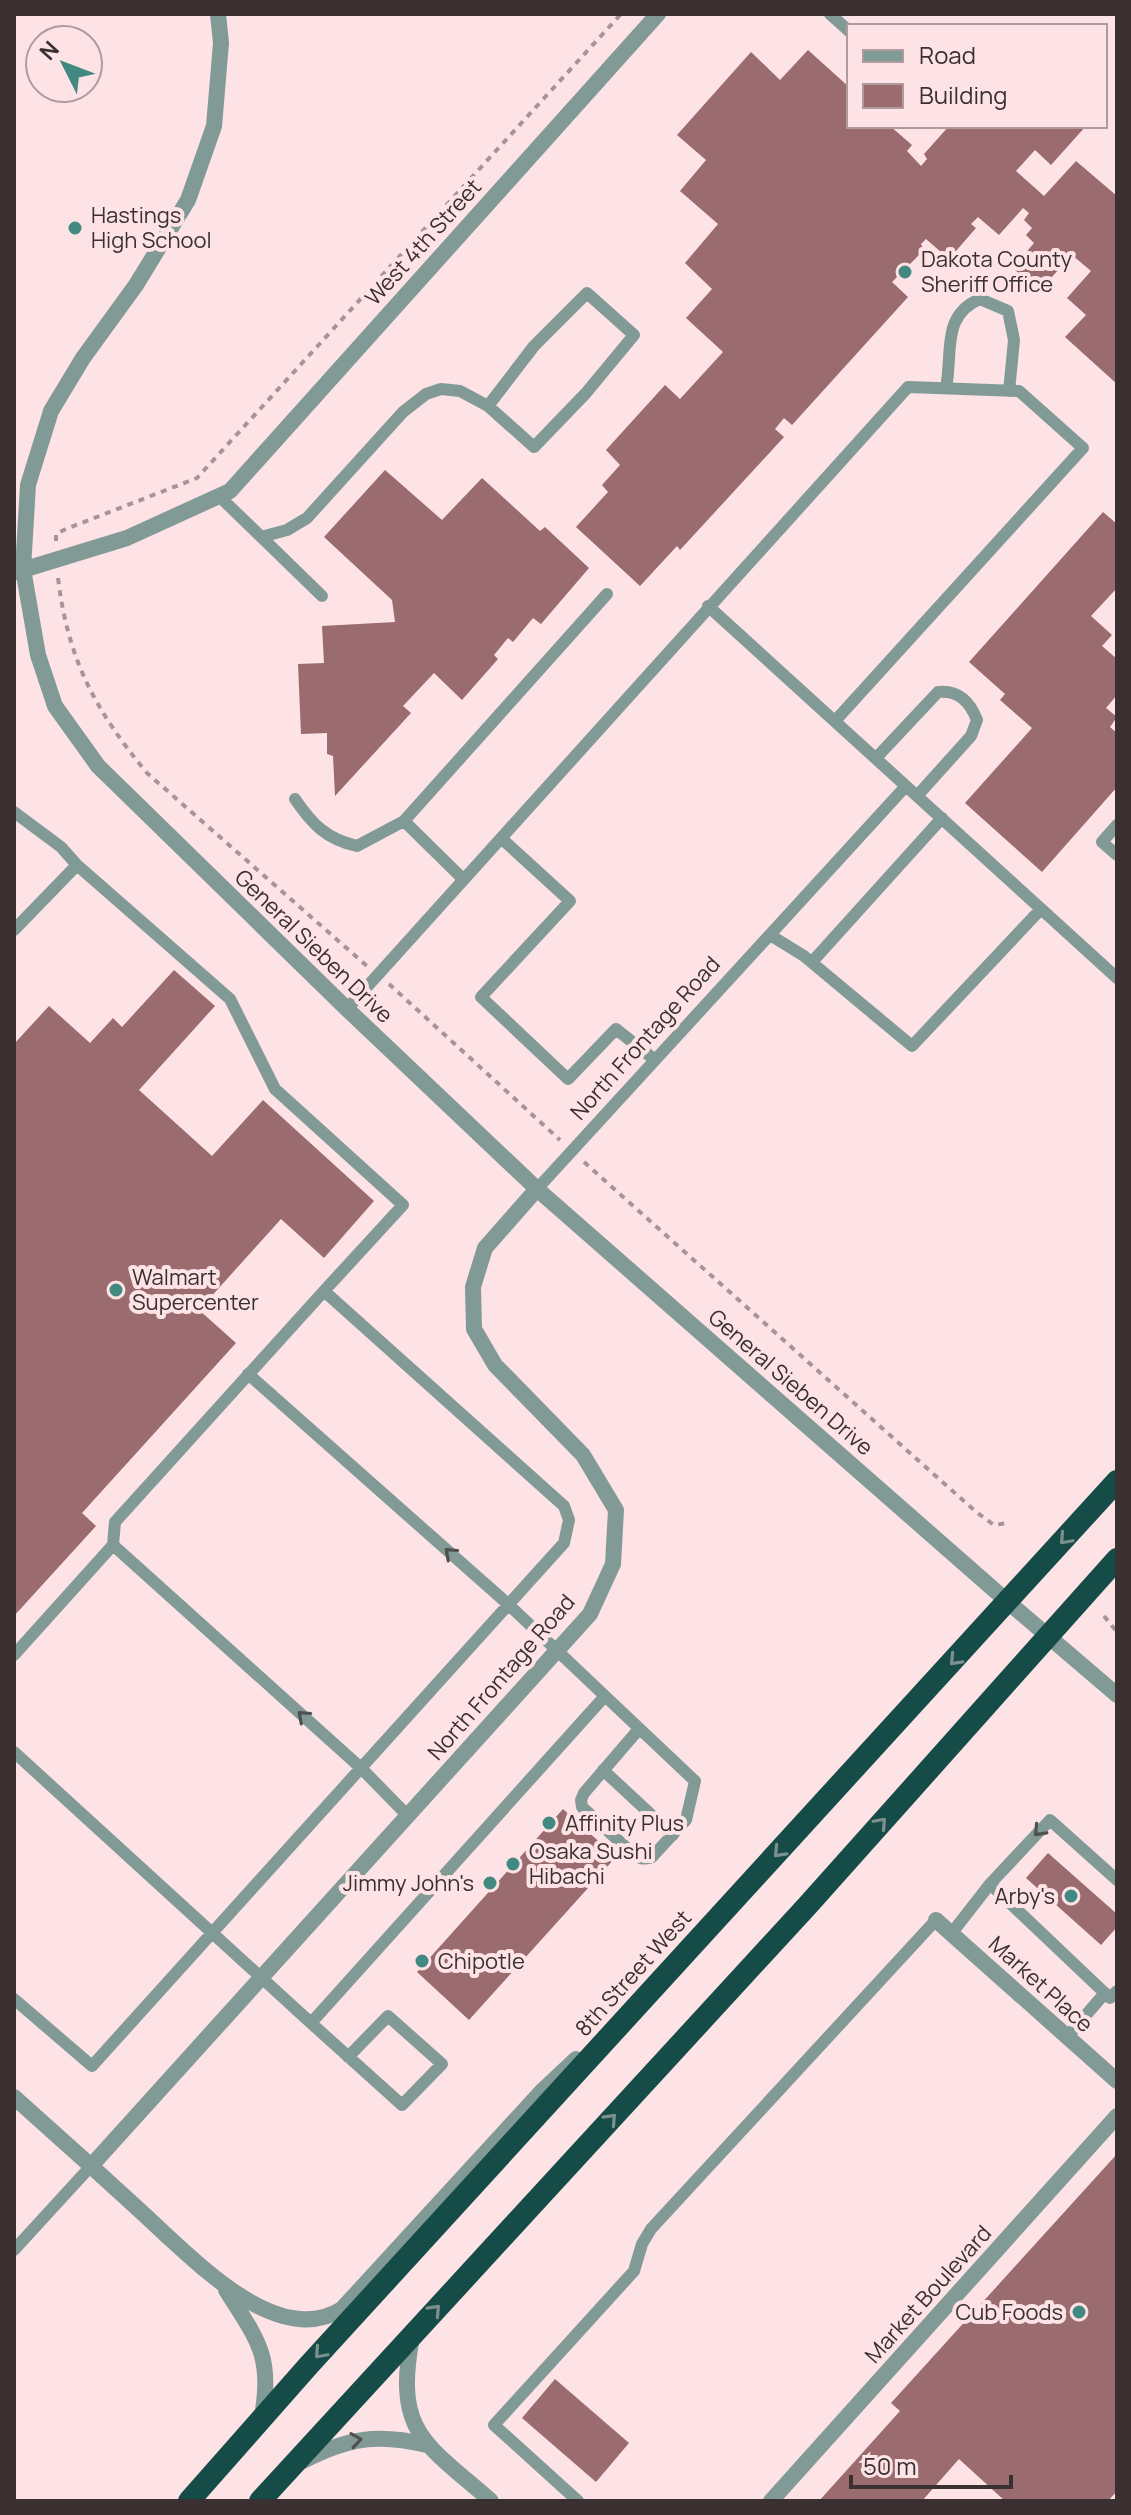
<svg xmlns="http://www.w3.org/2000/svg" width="1131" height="2515" font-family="Manrope,sans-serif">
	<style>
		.building { fill: #9a6b6f }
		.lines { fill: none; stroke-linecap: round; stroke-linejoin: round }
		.path { stroke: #a79496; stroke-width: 4; stroke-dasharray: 6 6; stroke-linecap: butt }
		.service { stroke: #829a96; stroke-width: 12 }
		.minor { stroke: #829a96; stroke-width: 16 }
		.tertiary { stroke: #829a96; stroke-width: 16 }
		.trunk { stroke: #154c47; stroke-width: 22 }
		.oneway { stroke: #7d908e }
		.oneway2 { stroke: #50504f }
		.poi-dot { fill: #428982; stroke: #fde3e5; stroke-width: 3 }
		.labels { text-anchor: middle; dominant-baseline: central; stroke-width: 8; stroke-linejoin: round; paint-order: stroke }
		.poi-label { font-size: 22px; fill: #3a3031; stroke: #fde3e5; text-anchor: start }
		.street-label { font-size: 22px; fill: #3a3031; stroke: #fde3e5 }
	</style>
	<rect width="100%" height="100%" fill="#fde3e5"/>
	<path class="building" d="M808 50 849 87V97L846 101 849 103V126H890L912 145 907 151 921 166 927 159 924 154 949 126H1086L1051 165 1035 150 1016 171 1044 196 1076 161 1117 196V384L1065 337 1086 315 1067 298 1091 271 1072 255 1038 292 1013 268 1034 243 1026 235 1032 228 1024 220 1029 213 1023 208 999 235 978 217 971 224 976 228 949 259 926 239 921 244 924 250 892 282 908 297 792 425 784 418 775 429 784 437 680 550 677 546 640 586 576 527 608 492 602 485 620 465 606 450 665 385 680 399 723 352 686 318 712 289 685 263 718 224 680 191 706 160 677 135 751 52 780 80Z
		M385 470 442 520 482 478 540 531 545 527 589 568 541 624 533 618 513 642 508 638 494 655 498 659 462 700 434 673 403 706 411 713 335 796 333 756 327 754V733L301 734 298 664 324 663 322 626 395 622 392 600 324 537Z
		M1103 512 1117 524V588L1091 616 1112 635 1102 646 1117 659V695L1106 708 1117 717 1110 727 1117 733V787L1042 872 965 803 1032 728 1000 700 1005 694 969 662Z
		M174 970 215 1006 139 1090 212 1156 263 1100 374 1201 324 1258 281 1219 199 1310 236 1343 82 1513 96 1526 14 1616V1044L49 1006 90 1043 113 1018 122 1027Z
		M563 1809 616 1857 469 2020 417 1972Z
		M1048 1853 1117 1914V1927L1101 1945 1026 1878Z
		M1117 2154V2491L1108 2501H1005L959 2459 922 2501H819L900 2411 891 2403Z
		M555 2379 629 2443 596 2482 522 2418Z"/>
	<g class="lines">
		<path class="path" d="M56 541V534L66 529 197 478 621 14
			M58 578C68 660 95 710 147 773L367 966
			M389 984 560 1140
			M584 1162 975 1511 994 1525 1008 1523
			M1104 1616 1117 1632"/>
		<path class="service" d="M830 14 849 31
			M946 388C953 353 941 315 980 299L1008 311 1014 340 1009 391
			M219 496 322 596
			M261 537 287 530 307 518 403 412 426 394 441 389 460 391 488 406 534 447 586 393 634 335 587 293 534 346 488 406
			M708 606 1117 978
			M876 758 938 692C959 690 970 702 977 720L971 736 917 796
			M295 799C312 824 326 839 357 846L404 821 463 879
			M14 812 61 847 77 865 230 999 275 1089 403 1205 324 1291
			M404 821 607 594
			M1117 825 1102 842 1117 855
			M501 838 570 901 481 997 568 1079 616 1029 655 1060
			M14 930 77 865
			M770 935 804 956 912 1046 1041 909
			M812 962 942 818
			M347 1009 908 387 1019 391 1083 448 835 721
			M537 1189 906 786
			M113 1545 361 1768 408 1816
			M14 1655 113 1545 115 1522 324 1291 564 1506 569 1520 564 1543 92 2066 14 1999
			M605 1696 695 1781 686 1820 652 1857C643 1860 639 1859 632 1853L582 1807 581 1800 584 1793 639 1729
			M14 1752 311 2023 605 1696 509 1605 248 1374
			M603 1770 673 1835
			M1117 1880 1050 1820 990 1884 1110 1998 1117 1991
			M951 1934 990 1884
			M311 2023 402 2105 442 2064 388 2016 348 2057
			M1067 2037 1105 1993
			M14 2250 91 2166
			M578 2501 494 2425 634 2271 642 2244 651 2229 936 1920"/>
		<path class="minor" d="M537 1189 485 1248 473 1287 474 1329 495 1365 583 1455 616 1510 613 1564 590 1614 91 2166C116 2189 141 2211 165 2234 206 2271 282 2347 342 2309L543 2090 576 2059
			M936 1920 1117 2081
			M14 2097 91 2166
			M226 2290C257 2339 273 2356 262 2416
			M412 2337C394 2433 425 2443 491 2501
			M303 2461C348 2438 377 2433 427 2445
			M771 2501 1117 2116"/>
		<path class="tertiary" d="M218 14 221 43 214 126 188 200 136 285 83 358 51 411 28 485 23 569 38 655 55 706 98 766 347 1009 537 1189 1008 1602 1117 1695
			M16 572 127 538 230 491 658 14"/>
		<path class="trunk" d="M189 2501 309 2365 1117 1481
			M260 2501 808 1905 1117 1559"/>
	</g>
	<defs><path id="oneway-chevron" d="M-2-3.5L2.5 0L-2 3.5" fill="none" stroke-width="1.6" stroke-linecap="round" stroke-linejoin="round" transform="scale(2)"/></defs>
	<g class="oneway">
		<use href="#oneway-chevron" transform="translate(1065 1539) rotate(132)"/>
		<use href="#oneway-chevron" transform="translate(955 1660) rotate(133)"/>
		<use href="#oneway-chevron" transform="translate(881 1823) rotate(-48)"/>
		<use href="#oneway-chevron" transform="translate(779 1852) rotate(133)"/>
		<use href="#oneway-chevron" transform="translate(611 2119) rotate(-47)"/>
		<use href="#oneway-chevron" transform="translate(435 2310) rotate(-47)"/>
		<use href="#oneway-chevron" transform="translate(320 2353) rotate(132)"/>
	</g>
	<g class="oneway2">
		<use href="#oneway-chevron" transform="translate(450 1553) rotate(-138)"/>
		<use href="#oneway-chevron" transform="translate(303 1716) rotate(-138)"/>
		<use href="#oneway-chevron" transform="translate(1039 1831) rotate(133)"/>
		<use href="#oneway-chevron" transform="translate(356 2440) rotate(-9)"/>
	</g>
	<g class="poi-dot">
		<circle cx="75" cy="228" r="8"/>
		<circle cx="905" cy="272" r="8"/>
		<circle cx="116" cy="1290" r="8"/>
		<circle cx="549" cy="1823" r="8"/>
		<circle cx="513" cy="1864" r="8"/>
		<circle cx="490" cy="1883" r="8"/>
		<circle cx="1071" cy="1896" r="8"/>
		<circle cx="422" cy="1961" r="8"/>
		<circle cx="1079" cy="2312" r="8"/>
	</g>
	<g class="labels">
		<g class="poi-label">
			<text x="91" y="215">Hastings<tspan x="91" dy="25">High School</tspan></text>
			<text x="921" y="259">Dakota County<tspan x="921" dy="25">Sheriff Office</tspan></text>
			<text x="132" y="1277">Walmart<tspan x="132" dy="25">Supercenter</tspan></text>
			<text x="565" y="1823">Affinity Plus</text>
			<text x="529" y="1851">Osaka Sushi<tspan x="529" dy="25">Hibachi</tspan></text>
			<text x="474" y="1883" text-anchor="end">Jimmy John's</text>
			<text x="1055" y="1896" text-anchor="end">Arby's</text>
			<text x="438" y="1961">Chipotle</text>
			<text x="1063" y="2312" text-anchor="end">Cub Foods</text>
		</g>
		<g class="street-label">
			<text transform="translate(423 242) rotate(-48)">West 4th Street</text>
			<text transform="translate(314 946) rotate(44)">General Sieben Drive</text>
			<text transform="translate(645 1038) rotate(-48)">North Frontage Road</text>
			<text transform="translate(791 1382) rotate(41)">General Sieben Drive</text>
			<text transform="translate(501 1677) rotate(-49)">North Frontage Road</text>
			<text transform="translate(633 1973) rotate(-48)">8th Street West</text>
			<text transform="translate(1041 1984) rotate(42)">Market Place</text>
			<text transform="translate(928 2294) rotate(-48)">Market Boulevard</text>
		</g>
	</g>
	<rect width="1131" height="2515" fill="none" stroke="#3a3031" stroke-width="32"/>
	<rect x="847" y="24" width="260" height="104" fill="#fde3e5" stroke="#af9b9d" stroke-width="2"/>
	<rect x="863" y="50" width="40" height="12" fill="#829a96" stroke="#af9b9d" stroke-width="2"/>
	<text x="919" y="64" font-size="24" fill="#3a3031">Road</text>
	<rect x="863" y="84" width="40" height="24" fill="#9a6b6f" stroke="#af9b9d" stroke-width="2"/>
	<text x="919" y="104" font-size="24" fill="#3a3031">Building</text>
	<g transform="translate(64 64) rotate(312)"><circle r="38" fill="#fde3e5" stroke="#af9b9d" stroke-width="2"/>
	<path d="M0-6L14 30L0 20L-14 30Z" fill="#428982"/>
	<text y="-12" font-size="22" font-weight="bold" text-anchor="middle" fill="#3a3031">N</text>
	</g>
	<path d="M851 2475v12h160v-12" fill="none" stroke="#3a3031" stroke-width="4"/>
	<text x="863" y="2475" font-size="24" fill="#3a3031" stroke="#fde3e5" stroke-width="6" paint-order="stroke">50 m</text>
</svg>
